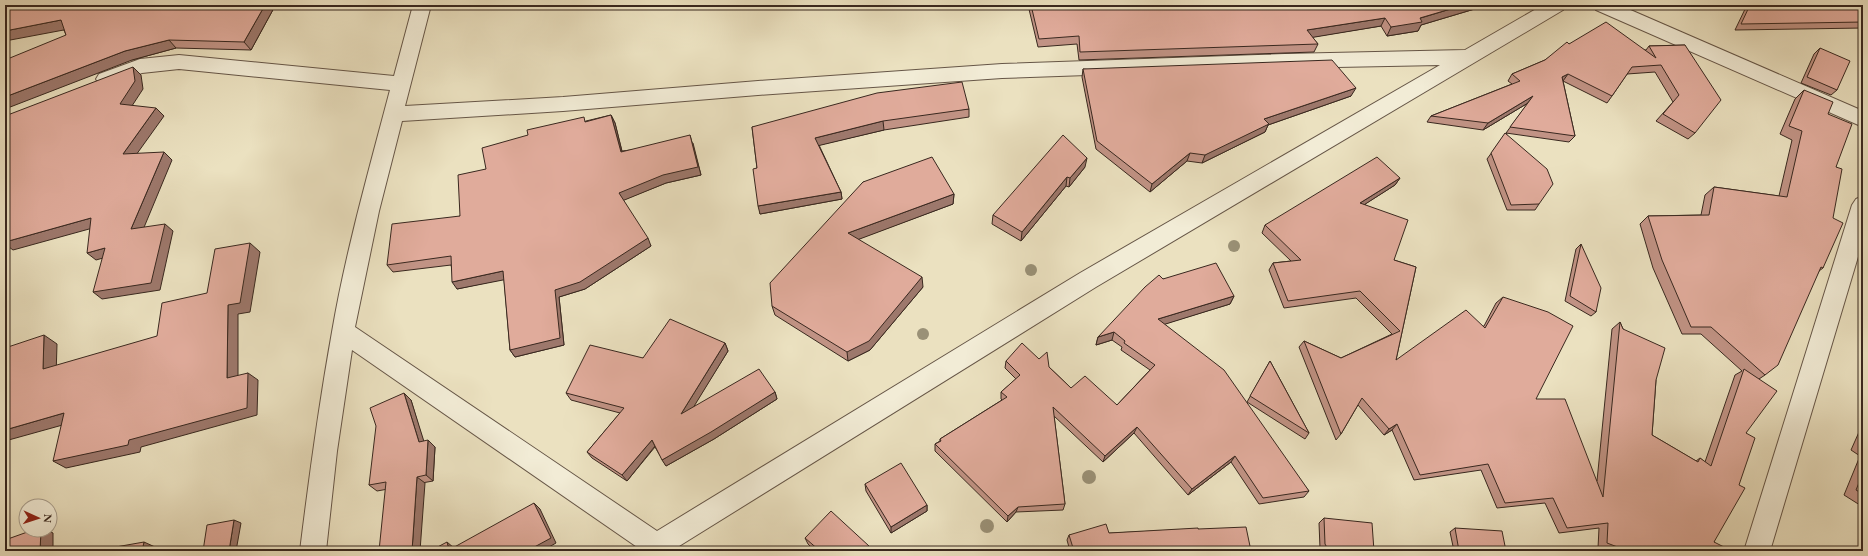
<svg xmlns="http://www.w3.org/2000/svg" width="1868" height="556" font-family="'EB Garamond',serif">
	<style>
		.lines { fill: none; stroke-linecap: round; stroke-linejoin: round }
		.minor-casing { stroke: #665647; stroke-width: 2 }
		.minor { fill: #f2ecd6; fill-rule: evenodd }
		.tree { fill: #9a9177 }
		.wall { fill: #c19385; stroke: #39281f }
		.shaded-wall { fill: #9d786c; stroke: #39281f }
		.building { fill: #e0ab9b; stroke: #39281f }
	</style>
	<rect width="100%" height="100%" fill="#ebe1c0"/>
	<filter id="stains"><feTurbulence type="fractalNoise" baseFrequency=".005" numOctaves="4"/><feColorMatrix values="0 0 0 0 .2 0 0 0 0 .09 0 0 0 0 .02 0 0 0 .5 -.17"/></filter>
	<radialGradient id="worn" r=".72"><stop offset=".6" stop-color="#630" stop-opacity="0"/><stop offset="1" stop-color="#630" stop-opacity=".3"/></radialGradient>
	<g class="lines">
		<defs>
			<path id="minor" d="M413 5H431L405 106 563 97 758 81 1002 64 1285 54 1465 50 1543 5H1566L1563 10 1096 287 676 548 677 551H635L637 547 352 350 337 451 326 551H300C309 478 319 404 332 332 346 250 369 170 390 90L179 69 142 73 106 86 99 84 96 79 99 74 140 59 179 55 394 76ZM1440 65 1080 273 657 531 355 327 379 211 402 121 563 111 758 95 1002 78 1285 68Z
				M1593 5H1619L1863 111V127L1596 10Z
				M1863 196V240L1770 551H1744L1852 205 1856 199Z"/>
		</defs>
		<use href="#minor" class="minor-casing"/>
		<use href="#minor" class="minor"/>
	</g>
	<g class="tree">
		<circle cx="1234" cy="246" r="6"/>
		<circle cx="1031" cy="270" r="6"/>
		<circle cx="923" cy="334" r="6"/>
		<circle cx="1089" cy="477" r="7"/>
		<circle cx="987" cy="526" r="7"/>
	</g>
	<path class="wall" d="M5 5H274L275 6 251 50 176 48 132 60 66 35 64 30Z
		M1028 5H1488L1421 25 1418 31 1387 36 1381 26 1312 37 1318 44 1314 52 1079 60 1077 44 1038 47Z
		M1747 5H1857L1863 13V28L1735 30Z
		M1569 44 1646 50 1649 46 1685 45 1695 133 1688 139 1656 121 1673 102 1655 72 1627 74 1612 96 1607 103 1563 81 1575 136 1569 142 1506 133 1539 204 1535 210H1507L1487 159 1528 103 1483 130 1427 122 1431 116 1512 84 1508 81 1512 74 1545 60Z
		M1820 48 1837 90 1831 95 1801 83 1814 54Z
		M1083 69 1351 96 1268 125 1265 132 1202 163 1187 161 1150 192 1096 149 1082 77Z
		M1804 90 1828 114 1836 167 1823 268 1819 271 1765 375 1759 379 1746 433 1714 542 1725 551H1607L1598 548 1599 528 1559 533 1545 503 1497 508 1481 470 1414 480 1392 430 1384 435 1358 405 1341 434 1336 440 1299 347 1304 341 1341 358 1392 334 1356 298 1284 308 1269 270 1273 263 1291 261 1262 233 1265 225 1400 178 1395 185 1365 204 1394 260 1416 267 1396 360 1484 326 1496 303 1503 297 1536 399 1597 481 1612 329 1620 322 1623 329 1656 380 1652 435 1696 461 1700 458 1705 462 1735 375 1742 371 1701 334H1682L1653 268 1640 224 1648 216 1701 215 1705 195 1714 187 1779 196 1792 140 1780 134 1795 99Z
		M969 109V117L884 130 819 145 841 192 842 199 760 214 757 168 752 127Z
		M611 115 615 123 622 151 693 143 701 175 666 183 623 200 651 246 585 289 559 297 564 345 515 357 510 350 504 279 457 289 451 265 393 272 387 265 460 216 486 169 586 121Z
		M1085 167 1069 187 1066 186 1021 241 992 224 993 215Z
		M863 182 954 194 953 204 858 239 923 287 870 350 848 361 775 315 772 306Z
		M1581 244 1596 312 1591 316 1565 301 1576 249Z
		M1163 279 1234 296 1230 304 1164 324 1309 491 1304 497 1259 504 1231 462 1188 495 1134 433 1103 462 1054 416 1065 504 1063 510 1016 512 1007 522 935 451V444L940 441V439L1002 400 1001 399V392L1016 379 1005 368 1006 361 1049 367 1071 388 1117 405 1150 370 1121 350 1122 347 1112 340 1096 345 1098 337Z
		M725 343 728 351 693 407 775 392 777 399 714 439 666 466 655 447 627 481 592 458 587 452 620 413 571 400 566 393 643 358Z
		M1270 361 1309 433 1305 439 1247 402Z
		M411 400 423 441 435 447 433 481 377 491 369 485Z
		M1863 423V507L1844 495 1860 456 1851 450Z
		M865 484 927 505V511L891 533 866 491Z
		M1324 518 1374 551H1322L1320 548 1319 523Z
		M1455 528 1506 551H1454L1450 532Z
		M1198 529 1251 551H1070L1067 540 1069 535Z
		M805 538 870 551H815L808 544Z"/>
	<path class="shaded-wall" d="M265 5H274L275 6 251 50 244 42Z
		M1464 5H1488L1421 25 1418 31 1387 36 1391 27Z
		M1385 18 1381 26 1303 39 1307 30Z
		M61 20 69 29 5 41V31Z
		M169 40 176 48 132 60 5 109V97L125 51Z
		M133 67 141 75 143 89 128 112 120 104Z
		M1568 74 1563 81 1562 77Z
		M1356 88 1351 96 1268 125 1265 132 1202 163 1205 155 1264 119Z
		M1533 96 1528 103 1483 130 1488 123Z
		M156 108 164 116 131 162 123 154Z
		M611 115 615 123 624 160 621 152Z
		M883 121 884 130 817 146 815 138Z
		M690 135 701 175 666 183 622 201 619 193Z
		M164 152 172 160 140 237 131 229Z
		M1190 153 1187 161 1150 192 1152 184Z
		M1087 158 1085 167 1069 187 1070 178Z
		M1067 177 1066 186 1021 241 1022 232Z
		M1400 178 1395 185 1356 210 1360 203Z
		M9 187 19 195 5 197V188Z
		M841 192 842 199 760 214 758 206Z
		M954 194 953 204 849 243 848 233Z
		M91 218 100 226 13 250 5 244V242Z
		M165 224 173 231 160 290 102 299 93 292Z
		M648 238 651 246 585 289 559 297 564 345 515 357 510 350 555 290Z
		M250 243 260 252 250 312 238 314V386L227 378 228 305Z
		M105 248 114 255 96 260 87 253Z
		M503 271 508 279 457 289 452 282Z
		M922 277 923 287 870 350 848 361 847 352Z
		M1234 296 1230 304 1156 327 1158 319Z
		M1114 332 1112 340 1096 345 1098 337Z
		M44 335 57 344 56 377 43 369Z
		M725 343 728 351 685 421 681 414Z
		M248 373 258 380 257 415 141 447 140 452 66 468 53 461Z
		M775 392 777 399 714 439 666 466 662 460Z
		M404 393 411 400 426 448 419 442Z
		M64 413 77 421 5 441V430Z
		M1397 424 1392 430 1384 435 1389 429Z
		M1137 427 1134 433 1103 462 1105 456Z
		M428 440 435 447 433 481 426 475Z
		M652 440 655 446 627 481 622 475Z
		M1235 456 1231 462 1188 495 1192 489Z
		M417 477 425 483 420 551H412Z
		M534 503 540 509 556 543 542 551H527Z
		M927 505V511L891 533V527Z
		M1018 507 1016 512 1007 522 1008 516Z
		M234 520 241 523 236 551H229Z
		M41 530H47L53 533V551H40Z
		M144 542 155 547 154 551H142Z
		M447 542 454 548 449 550Z
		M869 546 870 551H864Z"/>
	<path class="building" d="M5 5H265L244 42 169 40 125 51 5 97V60L66 35 61 20 5 31Z
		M1031 5H1464L1420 18 1422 22 1391 27 1385 18 1307 30 1318 44 1080 52 1079 36 1039 39Z
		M1750 5H1857L1863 13V22L1741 24Z
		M1606 22 1656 58 1649 46 1685 45 1721 100 1695 133 1663 114 1679 95 1661 65 1632 67 1612 96 1568 74 1562 77 1575 136 1510 127 1533 96 1488 123 1431 116 1520 81 1512 74 1545 60 1567 42 1569 44Z
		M1820 48 1850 61 1837 90 1807 77Z
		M1332 60 1356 88 1264 119 1269 124 1205 155 1190 153 1152 184 1097 141 1083 69Z
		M133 67 135 81 120 104 156 108 123 154 164 152 131 229 165 224 151 283 93 292 105 248 87 253 91 218 5 242V223L9 187 5 188V116Z
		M962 82 969 109 883 121 815 138 841 192 758 206 753 169 757 168 752 127 877 93Z
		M1804 90 1833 102 1828 114 1852 124 1836 167 1842 169 1833 218 1843 223 1823 268 1821 267 1778 365 1765 375 1711 327H1691L1662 260 1648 216 1709 215 1714 187 1787 197 1802 131 1789 126Z
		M611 115 621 152 690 135 698 167 663 175 619 193 648 238 580 282 555 290 560 338 510 350 503 271 452 282 451 256 387 265 392 224 460 216 458 175 486 169 482 148 528 135 527 130 584 117 585 122Z
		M1505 133 1547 169 1553 184 1539 204 1511 205 1491 153Z
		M1063 135 1087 158 1070 178 1067 177 1022 232 993 215Z
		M932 157 954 194 848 233 922 277 869 341 847 352 772 306 770 283 863 182Z
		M1377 157 1400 178 1360 203 1408 220 1394 260 1416 267 1396 360 1466 310 1485 328 1503 297 1548 312 1573 326 1536 399H1565L1603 497 1620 322 1623 329 1665 348 1656 380 1652 435 1698 462 1700 458 1711 466 1744 369 1777 391 1746 433 1755 438 1739 485 1745 488 1714 542 1726 548 1725 551H1628L1607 543 1608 523 1567 528 1553 498 1505 503 1488 464 1420 475 1397 424 1389 429 1362 398 1341 434 1304 341 1341 358 1400 331 1360 291 1288 301 1273 263 1301 260 1265 225Z
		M250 243 240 303 228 305 227 378 248 373 247 408 129 440 128 445 53 461 64 413 5 430V348L44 335 43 369 157 336 162 303 207 293 215 249Z
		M1581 244 1601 288 1596 312 1570 296Z
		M1216 263 1234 296 1158 319 1224 370 1309 491 1263 498 1235 456 1192 489 1137 427 1105 456 1053 407 1065 504 1018 507 1008 516 935 444 941 441 940 439 1007 397 1001 392 1020 375 1006 361 1022 343 1039 359 1047 352 1049 367 1071 388 1085 376 1117 405 1155 365 1124 343 1125 341 1114 332 1098 337 1145 287 1159 275 1163 279Z
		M670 319 725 343 681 414 759 369 775 392 711 432 662 460 652 440 622 475 587 452 624 408 566 393 590 345 643 358Z
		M1270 361 1309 433 1250 396Z
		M404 393 419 442 428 440 426 475 417 477 412 551H379L386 482 369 485 376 426 370 408Z
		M901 463 927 505 891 527 865 484Z
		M1863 473V494L1856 490Z
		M534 503 551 538 527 551H430L447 542 449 550Z
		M831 511 869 546 864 551H820L805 538Z
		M1324 518 1372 523 1374 551H1329L1325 544Z
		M234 520 229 551H203L207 525Z
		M1106 524 1109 533 1198 528V529L1246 527 1251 551H1074L1069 535Z
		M1455 528 1502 531 1506 551H1459Z
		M33 530H41L40 551H5V540Z
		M144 542 142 551H93Z"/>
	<rect width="1868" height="556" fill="none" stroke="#ebe1c0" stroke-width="20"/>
	<rect x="6" y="6" width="1856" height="544" fill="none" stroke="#39281f" stroke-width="2"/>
	<rect x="10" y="10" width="1848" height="536" fill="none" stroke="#39281f"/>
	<g transform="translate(38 518) rotate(93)"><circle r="19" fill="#f2ecd6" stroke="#a89e8d"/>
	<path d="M0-3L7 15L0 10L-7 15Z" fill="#8f2418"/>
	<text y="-6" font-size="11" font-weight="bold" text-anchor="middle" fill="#39281f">N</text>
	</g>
	<rect width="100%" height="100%" filter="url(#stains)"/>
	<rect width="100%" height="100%" fill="url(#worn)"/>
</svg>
